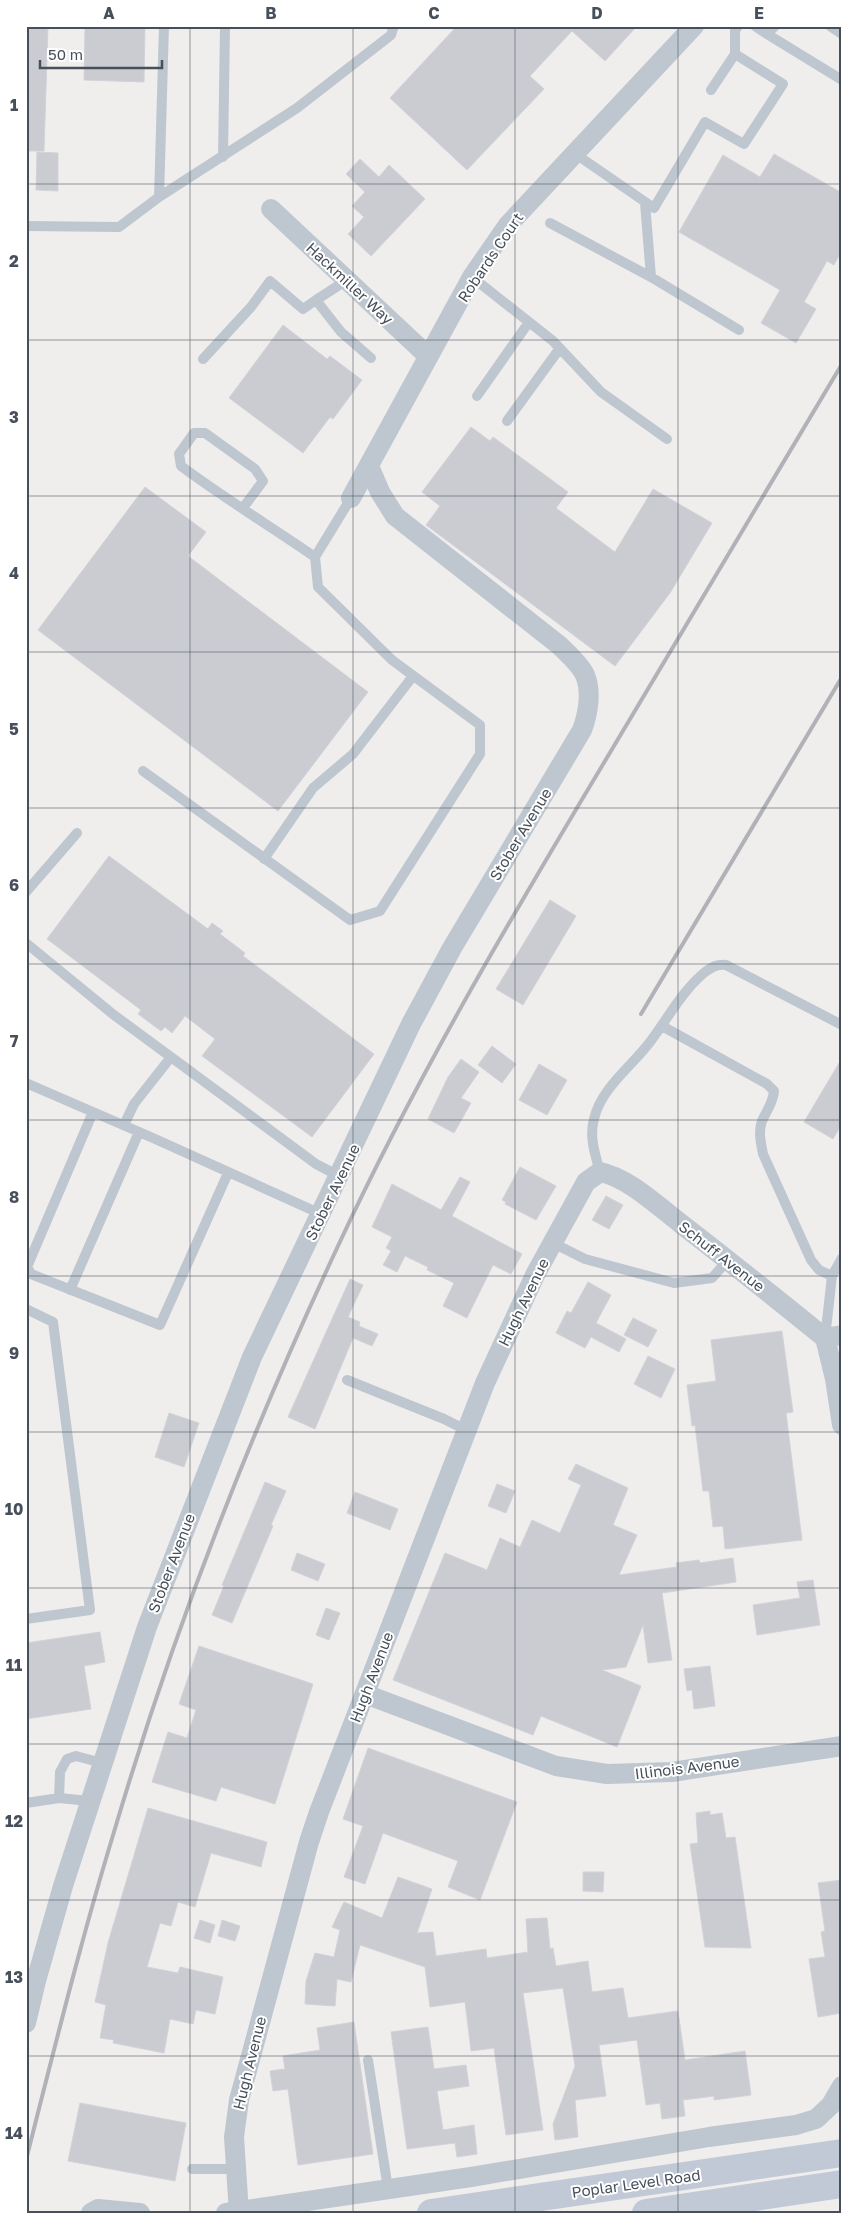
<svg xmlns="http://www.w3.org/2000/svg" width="868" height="2239" font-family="'Golos Text',sans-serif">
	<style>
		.building { fill: #caccd2; stroke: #d2d3d9 }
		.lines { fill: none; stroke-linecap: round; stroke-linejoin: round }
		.service { stroke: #bec7cf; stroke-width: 10 }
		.minor { stroke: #bec7cf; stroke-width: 20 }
		.secondary { stroke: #c1c9d6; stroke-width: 28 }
		.rail { stroke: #b0b2b8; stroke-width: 4 }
		.grid { fill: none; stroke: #464f5a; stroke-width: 1; stroke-opacity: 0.55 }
		.labels { text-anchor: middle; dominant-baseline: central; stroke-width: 4; stroke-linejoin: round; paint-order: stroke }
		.street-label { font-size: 15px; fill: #464f5a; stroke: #fff }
		.neatline { fill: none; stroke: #464f5a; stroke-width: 2 }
		.grid-label { font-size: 16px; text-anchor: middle; font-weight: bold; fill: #464f5a }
	</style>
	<rect width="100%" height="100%" fill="#f0eeed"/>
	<path class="building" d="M26 26H48L44 151H26Z
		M85 26H145L144 82 84 80Z
		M457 26H637L605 61 572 31 530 76 544 89 467 170 390 98Z
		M37 152 58 153V191L36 190Z
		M774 154 842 193V251L834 265 827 261 804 302 816 309 796 343 761 323 780 290 679 232 723 155 760 177Z
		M360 159 379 177 389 165 425 199 371 256 348 234 364 217 352 206 365 192 346 174Z
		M283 325 327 359 330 356 362 380 333 419 330 417 303 453 229 398Z
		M471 427 490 441 493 437 568 492 556 508 615 552 653 489 712 523 670 593 615 666 426 525 440 506 422 492Z
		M145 487 206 532 188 556 368 692 278 811 38 630Z
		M109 856 208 929 212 923 223 931 220 934 245 953 243 956 374 1054 312 1137 202 1056 215 1039 185 1016 172 1033 165 1027 161 1031 138 1014 141 1010 47 939Z
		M550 900 576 916 523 1005 496 989Z
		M492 1046 516 1064 502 1083 478 1065Z
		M842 1058V1124L833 1139 804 1122Z
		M461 1059 479 1072 461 1098 471 1103 454 1133 428 1119 448 1077Z
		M539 1064 567 1080 547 1115 519 1100Z
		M520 1167 556 1186 536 1220 505 1204 506 1202 502 1200Z
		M460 1177 470 1182 452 1216 522 1254 511 1274 493 1265 467 1318 443 1306 454 1283 427 1270 428 1267 405 1256 397 1272 383 1265 391 1251 386 1248 392 1237 372 1227 392 1184 441 1210Z
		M606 1196 623 1205 609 1229 592 1220Z
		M350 1279 363 1285 348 1317 360 1322 359 1326 378 1334 372 1346 353 1338 315 1429 288 1417Z
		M588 1282 611 1295 596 1323 626 1339 619 1352 591 1337 585 1348 556 1333 567 1311 571 1313Z
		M633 1318 657 1330 648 1347 624 1335Z
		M782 1331 793 1412 786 1413 802 1540 725 1549 723 1526 713 1527 709 1491H703L695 1425 692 1426 687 1385 716 1381 711 1340Z
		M648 1356 675 1369 661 1398 634 1384Z
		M169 1413 199 1423 184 1467 155 1457Z
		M576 1464 628 1488 613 1525 637 1535 619 1575 677 1567 676 1563 699 1560 700 1563 733 1558 736 1582 662 1593 672 1660 648 1663 643 1625 626 1667 602 1670 641 1686 617 1747 541 1716 533 1735 393 1680 445 1553 487 1570 500 1538 520 1547 532 1520 560 1533 581 1485 568 1479Z
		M265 1482 286 1491 271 1525 273 1526 232 1623 212 1615 224 1586 222 1585Z
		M497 1484 515 1491 506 1513 488 1506Z
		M355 1492 398 1509 390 1530 347 1513Z
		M297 1553 325 1564 318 1581 291 1570Z
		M813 1580 820 1625 757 1635 753 1605 800 1598 797 1582Z
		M326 1608 340 1613 329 1640 316 1635Z
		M100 1632 105 1662 84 1666 91 1709 26 1719V1643Z
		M199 1646 313 1684 275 1804 221 1787 216 1801 152 1782 168 1732 187 1738 196 1710 179 1704Z
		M710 1666 715 1706 694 1709 692 1690 687 1691 684 1669Z
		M368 1748 517 1802 480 1900 448 1887 458 1861 383 1833 365 1884 344 1877 363 1826 343 1819Z
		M148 1808 267 1842 261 1867 211 1853 195 1907 178 1902 171 1926 160 1923 147 1967 178 1973 180 1967 223 1977 215 2014 196 2010 193 2024 170 2019 164 2053 113 2043 114 2040 100 2038 106 2005 95 2002 108 1943Z
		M710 1811V1815L722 1813 726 1838 735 1837 751 1948 705 1947 690 1844 698 1843 696 1813Z
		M583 1872H604L603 1892 583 1891Z
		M398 1877 432 1889 417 1933 433 1932 436 1956 486 1949 487 1958 528 1952 526 1919 547 1918 550 1949 553 1948 556 1966 588 1961 592 1992 623 1988 628 2018 678 2011 685 2060 745 2051 751 2095 714 2100V2096L683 2100 685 2116 662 2119 660 2103 646 2105 637 2040 599 2045 606 2096 575 2100 578 2137 555 2140 553 2124 575 2066 563 1988 523 1993 543 2130 506 2135 494 2048 471 2051 465 2002 430 2007 425 1967 360 1945 351 1982 337 1979 335 2006 305 2004 306 1981 315 1953 334 1957 340 1930 332 1927 344 1902 382 1918Z
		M842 1880V2013L818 2017 809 1959 825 1957 821 1932 825 1931 818 1883Z
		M200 1920 215 1925 210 1943 194 1938Z
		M222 1920 240 1926 235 1941 218 1936Z
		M354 2022 373 2154 298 2165 288 2089 273 2091 270 2071 285 2069 283 2056 320 2050 317 2028Z
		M428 2027 434 2069 466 2065 469 2086 437 2091 443 2130 474 2125 477 2154 457 2157 455 2143 407 2149 391 2032Z
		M80 2103 186 2123 175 2181 68 2161Z"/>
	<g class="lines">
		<path class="service" d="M755 26 767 34 775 26
			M830 26 842 34
			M767 34 842 80
			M735 54V31L738 26
			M574 153 654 208 705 122 744 144 783 84 735 54 711 90
			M223 157 225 26
			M159 197 297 108 391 35 394 26
			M645 203 651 277 739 330
			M550 223 651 277
			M26 226 119 227 159 197 164 26
			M472 277 553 341 601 392 667 439
			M347 280 316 300 341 332 371 358
			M203 359 251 307 270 281 303 309 316 300
			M477 396 529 322
			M507 421 560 348
			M243 508 263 481 255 469 205 433H194L179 454 181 466C224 498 270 526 315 557
			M143 771 350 920 380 911 480 754V725L392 660 318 587 315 557 351 498
			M264 859 313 788 353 754 413 676
			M26 892 77 833
			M26 943 114 1015 316 1164 339 1176
			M662 1026 767 1084 774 1091C773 1103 767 1110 762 1121 758 1132 761 1143 763 1154L811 1260 819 1270 832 1276
			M26 1083 153 1138 321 1214
			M124 1125 134 1104 171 1057
			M600 1172C595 1154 589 1137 594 1119 601 1088 632 1066 650 1042 668 1018 682 991 705 972 712 967 717 964 726 965L842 1025
			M553 1243 585 1259 674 1283 712 1278 728 1260
			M26 1265 31 1274 160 1325 228 1173
			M27 1267 93 1112
			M70 1290 139 1132
			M26 1309 53 1322 90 1610 26 1619
			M825 1338 832 1276 842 1258
			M347 1380 444 1419 466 1430
			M90 1801 59 1798 60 1772 67 1759 76 1756 102 1763
			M26 1803 59 1798
			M368 2060 388 2189
			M192 2169H236"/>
		<path class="minor" d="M271 209 428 356
			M351 498 472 277 508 225 694 26
			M825 1338 835 1379 842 1425
			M365 1694 556 1766 607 1774 672 1772 842 1746
			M26 2023 36 1981 63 1886 147 1627 252 1357 411 1024 452 948 582 730C588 714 592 692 585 675 580 664 568 654 559 645L395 516 380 492 369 466
			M91 2213 98 2209 140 2213
			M226 2213 471 2177 709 2137 796 2125 816 2119 831 2105 842 2086
			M239 2213 234 2137 239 2100 309 1842 319 1812 485 1383 536 1273 586 1182 600 1172C627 1177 658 1206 680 1223 729 1261 777 1299 825 1338L842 1335"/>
		<path class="secondary" d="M431 2213 842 2153
			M646 2213 842 2184"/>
		<path class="rail" d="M641 1014 842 677
			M26 2160C54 2050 81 1940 114 1832 173 1632 249 1436 338 1246 415 1080 508 923 602 766 682 632 762 498 842 364"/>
	</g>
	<path class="grid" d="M190 26V2213M353 26V2213M515 26V2213M678 26V2213M26 184H842M26 340H842M26 496H842M26 652H842M26 808H842M26 964H842M26 1120H842M26 1276H842M26 1432H842M26 1588H842M26 1744H842M26 1900H842M26 2056H842"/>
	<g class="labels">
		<g class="street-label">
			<text transform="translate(490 257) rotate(-56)">Robards Court</text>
			<text transform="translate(350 283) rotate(43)">Hackmiller Way</text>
			<text transform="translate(520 834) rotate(-59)">Stober Avenue</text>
			<text transform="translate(332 1192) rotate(-64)">Stober Avenue</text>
			<text transform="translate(722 1256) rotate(38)">Schuff Avenue</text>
			<text transform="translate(523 1302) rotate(-64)">Hugh Avenue</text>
			<text transform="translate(171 1563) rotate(-69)">Stober Avenue</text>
			<text transform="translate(371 1677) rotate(-69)">Hugh Avenue</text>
			<text transform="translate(687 1767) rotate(-7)">Illinois Avenue</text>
			<text transform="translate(249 2063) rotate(-76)">Hugh Avenue</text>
			<text transform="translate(636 2183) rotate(-8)">Poplar Level Road</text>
		</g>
	</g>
	<rect width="868" height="2239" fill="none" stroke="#ffffff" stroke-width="55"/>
	<path d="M40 60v8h122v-8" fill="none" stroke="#464f5a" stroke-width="2.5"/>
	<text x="48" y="60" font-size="15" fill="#464f5a" stroke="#ffffff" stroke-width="4" paint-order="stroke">50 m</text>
	<rect x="28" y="28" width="812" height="2184" class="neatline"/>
	<g class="grid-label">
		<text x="109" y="19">A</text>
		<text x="271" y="19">B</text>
		<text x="434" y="19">C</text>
		<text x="597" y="19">D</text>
		<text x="759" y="19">E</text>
		<text x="14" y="111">1</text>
		<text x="14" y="267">2</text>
		<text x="14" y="423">3</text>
		<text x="14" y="579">4</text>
		<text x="14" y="735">5</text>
		<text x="14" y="891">6</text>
		<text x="14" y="1047">7</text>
		<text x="14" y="1203">8</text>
		<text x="14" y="1359">9</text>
		<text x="14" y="1515">10</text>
		<text x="14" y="1671">11</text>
		<text x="14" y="1827">12</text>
		<text x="14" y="1983">13</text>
		<text x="14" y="2139">14</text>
	</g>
</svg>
